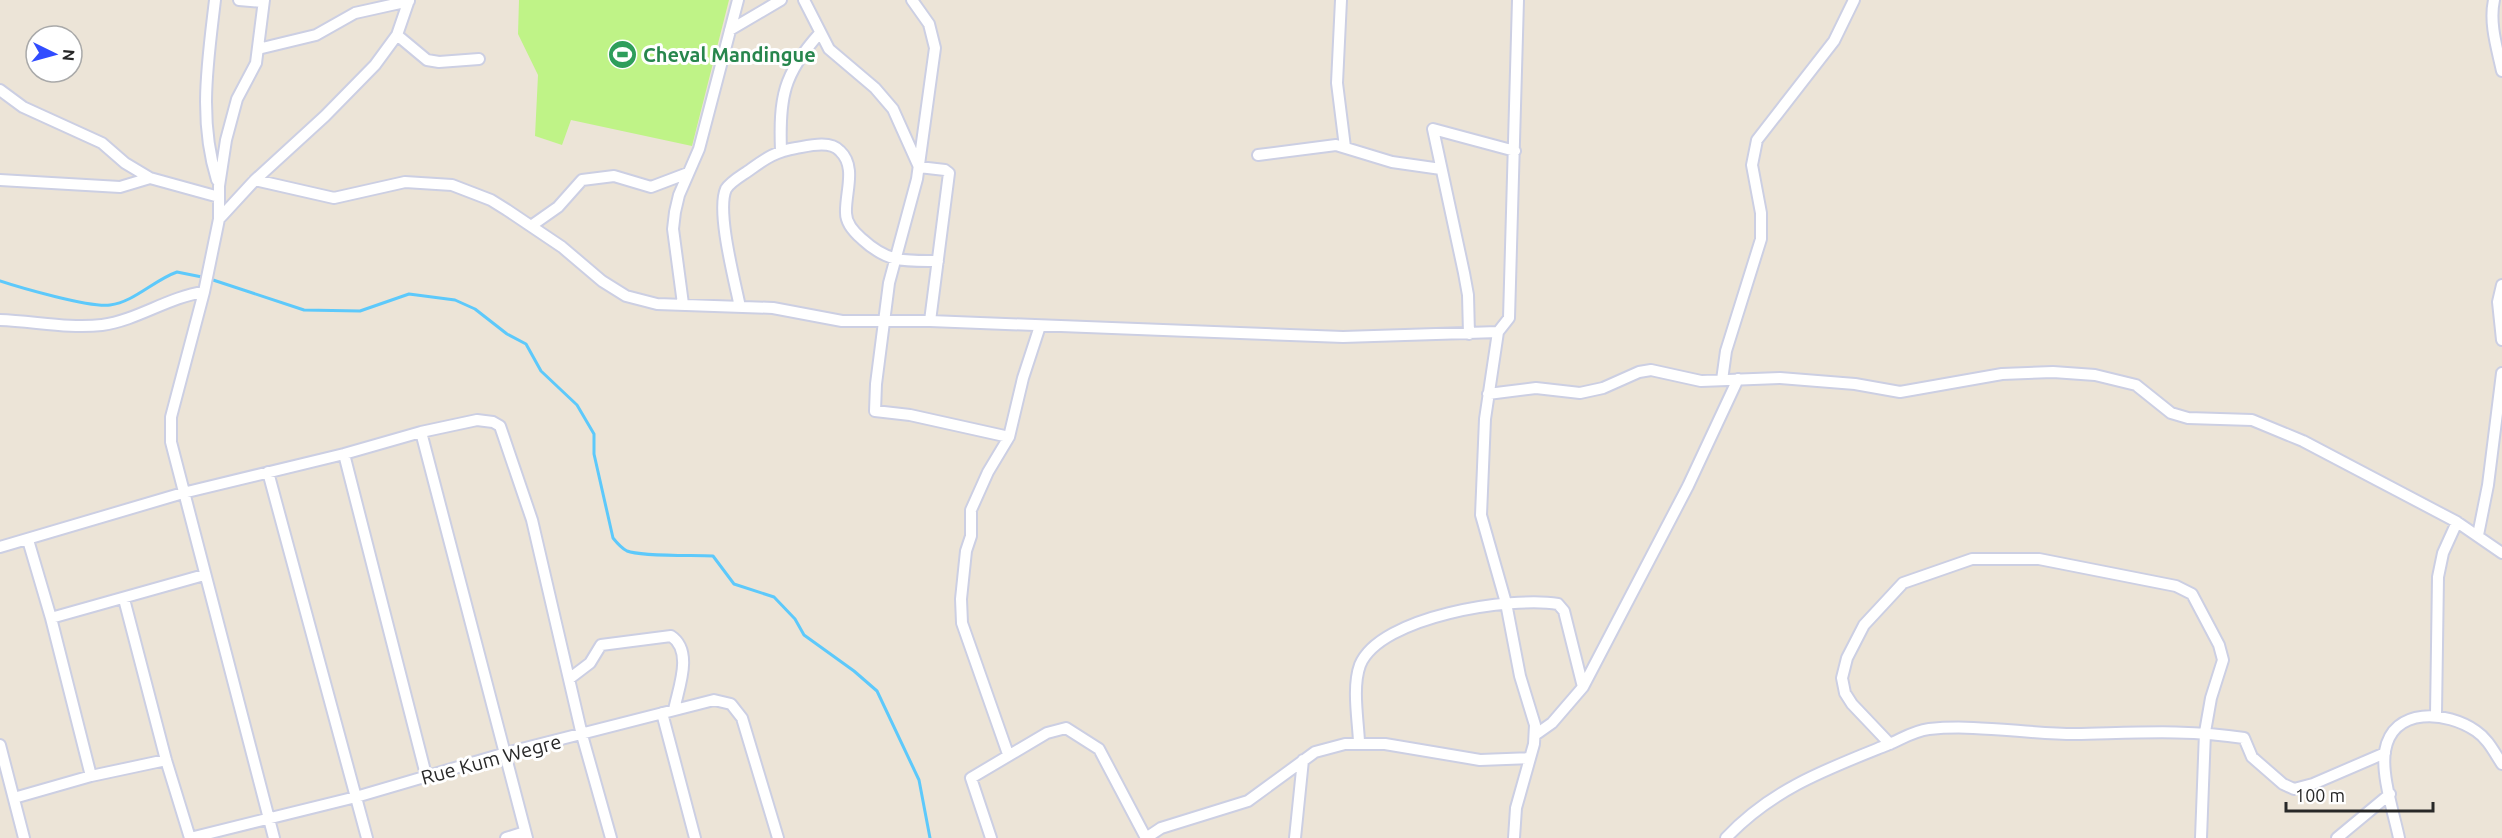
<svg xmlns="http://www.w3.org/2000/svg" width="2502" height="838" font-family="Ubuntu,sans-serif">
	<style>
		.pitch { fill: #bff387 }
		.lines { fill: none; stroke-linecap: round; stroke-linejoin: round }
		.stream { stroke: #5dc9fb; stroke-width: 3 }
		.minor-casing { stroke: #cccfe3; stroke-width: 14 }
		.minor { stroke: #fff; stroke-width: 10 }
		.labels { text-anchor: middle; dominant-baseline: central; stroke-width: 6; stroke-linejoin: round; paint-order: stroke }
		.leisure-label { font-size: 20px; font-weight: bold; fill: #27864d; stroke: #fff; text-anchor: start }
		.street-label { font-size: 20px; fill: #282828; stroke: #fff }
	</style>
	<rect width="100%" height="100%" fill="#ece4d7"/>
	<path class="pitch" d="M519 0H729L692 146 571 120 562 145 535 136 538 75 518 34Z"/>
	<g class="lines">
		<path class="stream" d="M0 281C21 288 91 308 110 305 134 302 154 280 177 272L207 278 304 310 360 311 409 294 455 300 475 309 507 334 526 344 541 371 577 405 594 434V454L613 538C617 543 621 548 627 551 642 557 693 555 713 556L734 584 774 597 795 619 804 635 854 671 877 691 919 780 930 838"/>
		<defs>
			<path id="minor" d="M215 0C208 61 198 119 217 180
				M239 0 263 2
				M264 0 256 63 237 99 226 140 219 186V219L204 292 171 417V442L274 838
				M804 0 829 49 875 88 893 109 919 167 945 170 949 173 930 321
				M912 0 929 24 935 48 917 179 889 283 876 384 875 411 910 415 1009 437
				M1341 0 1337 83 1345 147
				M2494 0C2489 23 2497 48 2502 71
				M730 30 781 0
				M397 35 427 60 439 62 479 59
				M258 49 316 35 355 13 409 1
				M0 90 23 107 102 143 125 163 150 178 219 197
				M781 151C779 98 783 74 820 33
				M1258 155 1336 145 1392 162 1441 169
				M0 180 120 187 150 178
				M255 180 334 198 405 182 452 185 491 200 507 210 562 247 602 281 626 296 657 304 773 308 842 321H930L1343 337 1498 332 1509 318 1518 0
				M219 219 255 180 325 116 375 65 397 35 409 0
				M531 226 558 207 582 180 614 176 651 187 688 173
				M2502 285 2498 302 2502 340
				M683 304 673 229 675 212 679 195 699 149 738 0
				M740 307C735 282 716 211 726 189 731 181 743 175 751 169 766 158 777 151 796 148 808 146 830 140 840 151 857 167 845 193 846 213 846 223 855 233 862 239 888 263 904 261 938 261
				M0 320C33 321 69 329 102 325 138 320 168 297 204 292
				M1498 332 1485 419 1481 515 1506 603 1520 676 1535 725 1534 744 1516 808 1514 838
				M1469 334 1468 295 1464 273 1433 129 1515 151
				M1722 380 1726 351 1761 239V213L1752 165 1757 140 1834 41 1854 0
				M1488 394 1536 388 1580 393 1603 388 1639 372 1651 370 1701 381 1780 378 1855 384 1900 392 2002 374 2053 372 2095 375 2136 385 2171 413 2188 418 2252 420 2303 441 2457 522 2502 553
				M421 432 527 838
				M344 454 426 775
				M268 472 367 838
				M2478 535 2488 485 2502 373
				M28 540 51 618 91 776
				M0 547 183 493 344 454 421 432 477 420 493 422 500 426 532 520 582 735 611 838
				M124 599 166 760 190 838
				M51 618 204 575
				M569 679 590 663 601 645 671 636C694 651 678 689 674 710
				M662 713 695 838
				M2436 714 2438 577 2443 553 2457 522
				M1535 735 1552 723 1583 687 1688 486 1738 379
				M1359 742C1358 719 1352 687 1360 665 1380 616 1512 596 1558 604L1564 611 1583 687
				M1890 744 1852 704 1845 693 1842 678 1847 658 1864 625 1903 583 1972 559H2039L2176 586 2192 594 2219 645 2223 660 2211 698 2205 732 2201 838
				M0 745 24 838
				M1008 754 962 623 961 599 966 551 971 536V510L988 472 1009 437 1023 378 1040 326
				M14 798 91 776 166 760
				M190 838 356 797 506 753 714 700 731 704 742 718 778 838
				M506 838 525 832
				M991 838 971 778 1047 733 1066 728 1099 749 1146 838
				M1146 838 1161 828 1248 801 1315 752 1345 744H1385L1480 760 1530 758
				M1295 838 1303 760
				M1726 838C1772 789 1827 769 1887 745 1902 739 1913 731 1929 729 1978 724 2027 734 2075 734 2133 733 2187 729 2244 738L2252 757 2283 784 2294 789 2313 784 2385 753
				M2337 838 2390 794
				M2399 838C2394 814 2381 775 2385 751 2393 706 2447 711 2476 731 2488 739 2494 752 2502 764"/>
		</defs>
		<use href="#minor" class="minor-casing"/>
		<use href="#minor" class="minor"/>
	</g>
	<defs>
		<symbol id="stadium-disc" viewBox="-11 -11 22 22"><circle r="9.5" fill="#2e9e5b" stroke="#fff"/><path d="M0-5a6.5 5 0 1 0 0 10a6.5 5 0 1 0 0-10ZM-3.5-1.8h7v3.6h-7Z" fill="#fff"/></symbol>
	</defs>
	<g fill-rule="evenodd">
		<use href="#stadium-disc" x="606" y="38" width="33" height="33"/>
	</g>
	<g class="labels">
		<g class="leisure-label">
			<text x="643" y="54">Cheval Mandingue</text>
		</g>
		<g class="street-label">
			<text transform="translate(491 759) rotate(-15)">Rue Kum Wegre</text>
		</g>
	</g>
	<g transform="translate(54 54) rotate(95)"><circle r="28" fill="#ffffff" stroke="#a9a9a9" stroke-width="1.5"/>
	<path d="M0-4.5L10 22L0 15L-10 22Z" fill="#314cff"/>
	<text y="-9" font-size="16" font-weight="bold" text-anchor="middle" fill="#282828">N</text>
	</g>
	<path d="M2286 802v9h147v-9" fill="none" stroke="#282828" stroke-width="3"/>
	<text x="2295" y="802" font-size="18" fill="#282828" stroke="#ffffff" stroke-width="4.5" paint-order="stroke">100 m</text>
</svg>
